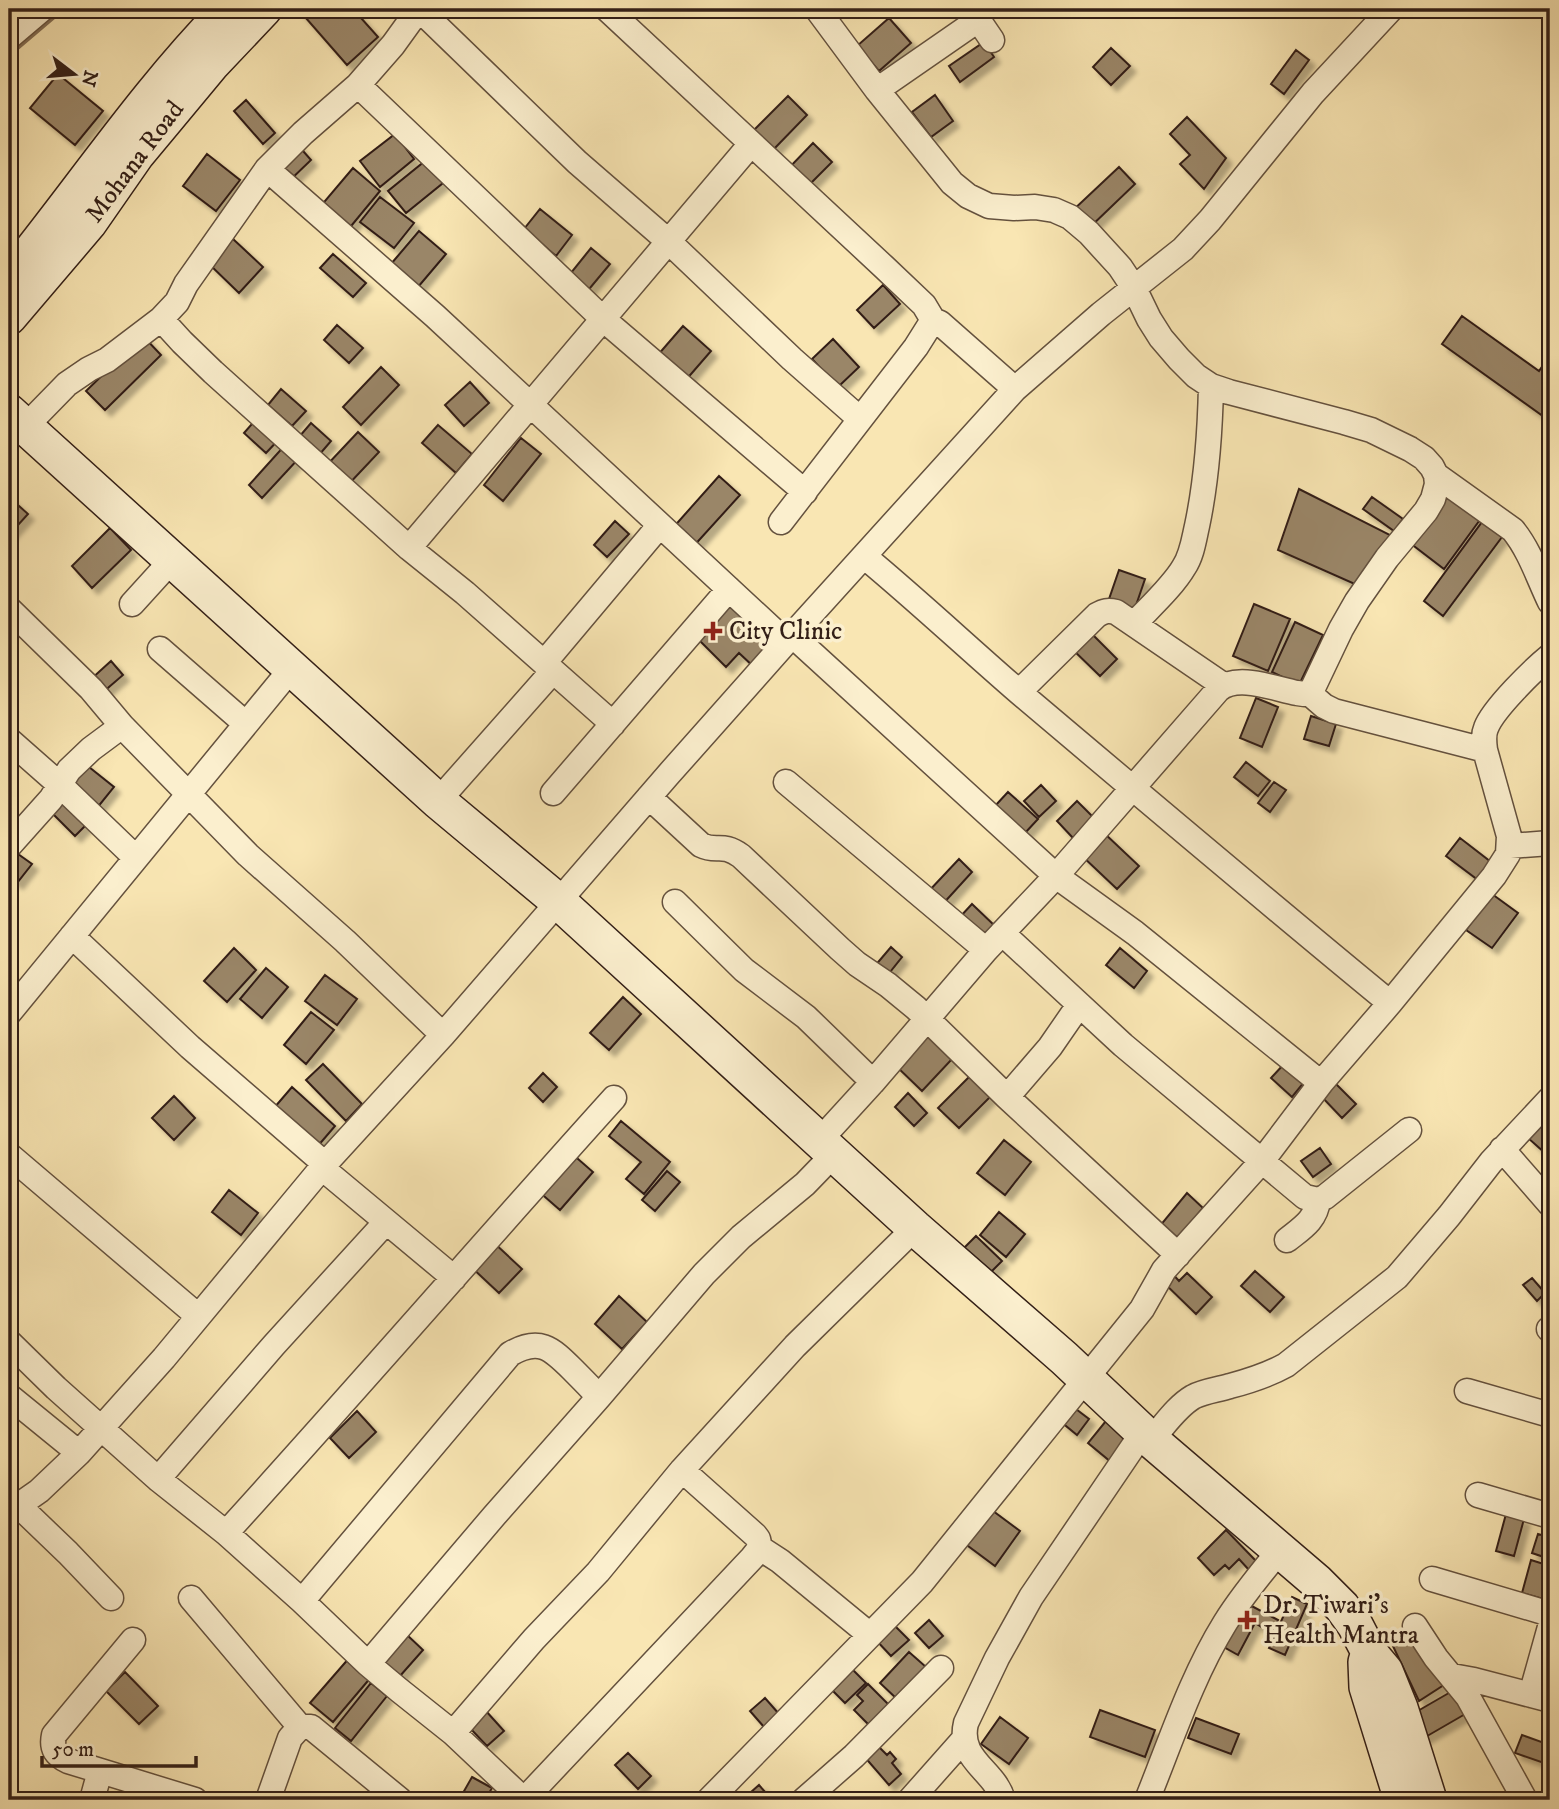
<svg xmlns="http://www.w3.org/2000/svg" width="1559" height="1809" font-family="'IM FELL DW Pica',serif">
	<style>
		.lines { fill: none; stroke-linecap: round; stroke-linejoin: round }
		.stream { stroke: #826e55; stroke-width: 6 }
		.building { fill: #9a8668; stroke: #331f17; stroke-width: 2; filter: url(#shadow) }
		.street-casing { stroke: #64513e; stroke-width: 27 }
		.secondary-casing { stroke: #331f17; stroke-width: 38 }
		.street { stroke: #fbefce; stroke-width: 24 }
		.secondary { stroke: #fbefce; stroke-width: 35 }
		.poi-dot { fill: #8f2418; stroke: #fbefce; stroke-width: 2.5 }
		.labels { text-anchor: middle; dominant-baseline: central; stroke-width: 7; stroke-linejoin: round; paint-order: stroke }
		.street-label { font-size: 26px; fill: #331f17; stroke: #fbefce }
		.poi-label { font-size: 26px; fill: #331f17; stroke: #fbefce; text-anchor: start }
	</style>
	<defs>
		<filter id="shadow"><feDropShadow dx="6" dy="6" stdDeviation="2" flood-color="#0004"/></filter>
	</defs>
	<rect width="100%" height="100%" fill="#f9e6b3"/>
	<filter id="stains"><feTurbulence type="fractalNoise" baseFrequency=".00286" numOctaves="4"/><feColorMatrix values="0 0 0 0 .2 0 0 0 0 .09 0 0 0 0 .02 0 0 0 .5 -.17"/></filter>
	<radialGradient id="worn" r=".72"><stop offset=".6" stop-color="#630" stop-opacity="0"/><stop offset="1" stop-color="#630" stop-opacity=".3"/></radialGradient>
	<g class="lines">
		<path class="stream" d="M9 54 62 9"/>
	</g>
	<path class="building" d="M298 9H353L378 37 347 65Z
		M889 18 911 43 879 71 857 46Z
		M984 42 994 57 960 82 949 66Z
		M1111 48 1130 66 1111 85 1093 67Z
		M1296 50 1309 60 1284 94 1271 84Z
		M58 74 103 111 75 145 30 108Z
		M935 95 953 121 931 137 912 112Z
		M788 96 807 115 772 151 752 132Z
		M246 100 275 133 263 144 234 111Z
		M1187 117 1226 158 1204 189 1180 164 1190 155 1170 134Z
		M395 134 414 159 380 187 360 161Z
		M296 143 311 160 286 184 270 168Z
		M813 143 832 162 805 189 786 171Z
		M207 154 240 180 216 211 183 186Z
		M425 161 443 183 406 213 388 191Z
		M1119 167 1135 184 1087 230 1070 213Z
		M353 168 380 191 347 231 319 208Z
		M380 197 414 223 394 248 360 222Z
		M540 209 572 235 556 256 524 229Z
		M419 231 446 254 418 287 391 264Z
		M232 238 263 267 239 293 208 263Z
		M591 248 610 264 585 294 566 279Z
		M333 254 366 283 353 297 320 268Z
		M883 285 900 304 874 328 857 310Z
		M1462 316 1539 371 1550 355V414L1547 419 1442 344Z
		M337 325 363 348 349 363 324 340Z
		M683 326 711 351 685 381 657 356Z
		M143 336 161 355 105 410 86 391Z
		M833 339 859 367 838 387 812 359Z
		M381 367 399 385 361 425 343 407Z
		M470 382 489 403 464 426 445 405Z
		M281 389 306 411 292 426 268 405Z
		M259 416 282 436 266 453 244 433Z
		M311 423 331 441 319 455 299 437Z
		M438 425 472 454 456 473 422 443Z
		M358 432 379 452 346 487 325 467Z
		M521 438 541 454 503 501 484 485Z
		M286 444 300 457 262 498 249 485Z
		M719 476 740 495 691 549 671 530Z
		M1299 489 1392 536 1357 585 1278 550Z
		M1447 491 1482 517 1444 569 1410 543Z
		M9 497 28 514 9 535Z
		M1372 497 1403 519 1394 531 1363 509Z
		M615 521 629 534 607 557 594 545Z
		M1482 522 1502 537 1443 616 1424 601Z
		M110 528 131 550 92 588 72 566Z
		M1119 570 1145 579 1133 614 1107 605Z
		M725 601 774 649 755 668 739 653 726 667 693 634Z
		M1254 604 1290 619 1268 671 1233 656Z
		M1295 622 1323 635 1299 685 1272 672Z
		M1087 629 1117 659 1100 676 1070 647Z
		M111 661 123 675 102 693 90 680Z
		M1256 698 1278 707 1262 747 1240 738Z
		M1311 716 1336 724 1329 746 1304 739Z
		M1246 762 1270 781 1258 796 1234 777Z
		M84 763 114 787 97 808 68 785Z
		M1274 782 1286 790 1270 812 1258 803Z
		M1041 785 1056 801 1039 817 1024 801Z
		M1008 792 1038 819 1025 833 995 806Z
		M62 795 89 822 75 836 48 809Z
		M1077 801 1094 818 1073 838 1057 821Z
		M1103 832 1139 866 1117 889 1081 855Z
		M1460 838 1491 862 1478 880 1446 856Z
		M11 849 32 864 17 883 9 877V853Z
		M959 859 972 872 941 906 927 893Z
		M1492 894 1518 913 1492 948 1466 930Z
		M972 904 996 927 983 940 959 918Z
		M891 947 902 957 886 977 874 967Z
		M234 948 256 970 227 1002 204 981Z
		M1120 948 1147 971 1134 988 1106 965Z
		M266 968 288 987 262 1018 240 999Z
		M325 975 357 999 337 1025 305 1001Z
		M623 997 641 1014 609 1050 590 1033Z
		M311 1012 334 1030 306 1064 284 1045Z
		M924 1033 952 1059 922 1091 895 1065Z
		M1285 1063 1305 1081 1292 1097 1271 1078Z
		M323 1064 362 1104 346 1121 306 1080Z
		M543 1073 557 1087 543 1102 529 1088Z
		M971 1075 991 1096 959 1128 938 1108Z
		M1333 1081 1356 1104 1342 1118 1320 1095Z
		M292 1087 335 1126 317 1147 274 1108Z
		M908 1093 927 1113 914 1126 895 1107Z
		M174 1096 195 1118 174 1140 152 1118Z
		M1546 1118 1550 1122V1147L1545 1153 1528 1138Z
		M621 1121 670 1162 644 1194 626 1179 641 1162 609 1136Z
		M1004 1140 1031 1162 1005 1195 977 1173Z
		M1320 1148 1331 1164 1313 1177 1301 1161Z
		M570 1152 593 1172 560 1210 537 1190Z
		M667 1171 680 1182 655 1211 642 1200Z
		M229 1190 258 1213 241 1235 212 1212Z
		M1187 1193 1203 1208 1176 1241 1159 1227Z
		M999 1212 1025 1234 1006 1257 980 1235Z
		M976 1236 1002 1261 985 1278 959 1253Z
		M492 1241 522 1269 499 1293 469 1265Z
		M1170 1271 1179 1281 1187 1273 1212 1297 1196 1314 1162 1281Z
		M1255 1271 1284 1297 1270 1312 1241 1286Z
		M1532 1278 1545 1293 1537 1301 1523 1285Z
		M619 1296 647 1322 622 1349 595 1324Z
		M1072 1406 1089 1419 1077 1435 1060 1421Z
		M357 1411 376 1432 349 1458 330 1438Z
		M1110 1416 1133 1434 1111 1462 1088 1443Z
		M985 1505 1020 1531 995 1566 960 1540Z
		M1506 1514 1524 1519 1514 1556 1496 1551Z
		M1550 1520V1559L1532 1553 1538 1534 1545 1536Z
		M1226 1530 1257 1562 1249 1570 1239 1559 1229 1569 1225 1565 1214 1575 1198 1558Z
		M1531 1560 1550 1566V1574L1543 1599 1522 1593Z
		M1292 1597 1307 1604 1285 1655 1269 1648Z
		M1246 1603 1278 1620 1271 1633 1255 1623 1238 1655 1222 1646Z
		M929 1620 943 1636 929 1648 915 1633Z
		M892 1623 909 1640 891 1656 875 1639Z
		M1412 1631 1450 1681 1419 1701 1392 1644Z
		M405 1633 423 1650 400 1676 381 1659Z
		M909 1652 926 1667 897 1699 880 1683Z
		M350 1657 372 1676 333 1722 310 1703Z
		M848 1665 866 1683 845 1703 827 1685Z
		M125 1672 158 1706 139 1724 106 1691Z
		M371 1683 387 1696 351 1741 335 1728Z
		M868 1684 890 1706 870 1726 854 1710 863 1701 857 1695Z
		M1454 1690 1467 1713 1422 1739 1409 1716Z
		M765 1698 779 1714 764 1727 750 1711Z
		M1100 1710 1155 1730 1145 1757 1090 1737Z
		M486 1711 504 1731 487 1746 469 1727Z
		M1000 1717 1028 1738 1009 1764 981 1744Z
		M1196 1718 1239 1734 1231 1754 1188 1738Z
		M1522 1735 1550 1745 1544 1763 1515 1753Z
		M876 1744 887 1755 890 1752 896 1759 892 1763 901 1774 889 1785 863 1755Z
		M628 1753 651 1776 638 1789 615 1765Z
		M472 1777 492 1788 485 1800H459Z
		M759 1785 772 1800H742Z"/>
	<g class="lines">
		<defs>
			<path id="street" d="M419 9 577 162 668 241 792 359 860 419
				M607 9 884 267 924 305 933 320
				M817 9 877 90 952 183 968 196 989 206 1014 208 1035 207 1054 210 1070 217 1089 233 1120 267 1134 288 1149 319 1161 338 1179 359 1196 376 1211 386 1229 392 1344 422 1371 430 1410 449 1424 458 1432 467 1436 475 1437 484 1433 499 1426 511 1387 558 1357 601 1341 629 1312 690 1304 694 1297 693C1275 689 1237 673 1218 690L1056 876 986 950 873 1082 820 1140
				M975 15 992 40
				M9 37 42 9
				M358 85 603 319 805 492
				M877 90 968 27 975 15 972 9
				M267 169 435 316 786 642
				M161 319 182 342 213 372 409 548 465 593 613 724
				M25 427 67 384 89 369 107 360 161 319 177 302 186 284 267 169 303 133 358 85 393 45 419 9
				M1436 475 1513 530C1530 551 1538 577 1550 602
				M781 522 916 347 933 320 940 323 1015 389
				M409 548 751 144
				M865 557C918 601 968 648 1020 693 1143 797 1266 901 1390 1003
				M132 604 172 560
				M9 609 91 689 122 726 248 855 345 941 443 1035
				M1134 624C1150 607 1173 586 1184 567 1192 555 1194 539 1197 526 1207 479 1210 433 1211 386
				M792 635 1056 876 1135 933 1321 1083
				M160 649 246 724
				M544 663 660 525
				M1019 692 1097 615C1104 611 1108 610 1116 612L1223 685
				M1309 693 1324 706 1334 711 1485 750
				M9 740 59 784 136 858
				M786 782 986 950
				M553 793 729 589
				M649 797 701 845C717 853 722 842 741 856L840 949 857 964 888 985 916 1008 1007 1097 1178 1255
				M438 801 553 671
				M9 846 51 799 69 770 91 749 122 726
				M1510 846 1550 843
				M675 902 744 970 806 1017 873 1082
				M1002 933 1123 1045 1305 1197 1318 1200 1325 1197 1409 1130
				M72 936 190 1047 325 1164
				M9 1013 292 668
				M1007 1097 1050 1047 1079 1005
				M1502 1149 1550 1204
				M9 1155 198 1316
				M322 1168 454 1278
				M1287 1240C1302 1228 1316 1220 1318 1200
				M1549 1329 1550 1330
				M9 1342 56 1388 158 1479 226 1533 302 1601 368 1664 399 1690 453 1733 524 1800
				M1467 1391 1550 1415
				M9 1396 79 1453
				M1151 1440C1164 1426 1176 1407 1193 1397 1204 1391 1217 1390 1230 1386 1249 1381 1268 1375 1286 1365L1397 1277 1449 1216 1491 1162 1550 1099
				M158 1479 274 1345 386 1222
				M1478 1495 1550 1516
				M18 1505 68 1553 111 1598
				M9 1512 39 1491 79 1453 164 1358 325 1164 443 1035 668 775 786 642 1015 389 1101 314 1183 249 1210 220 1313 93 1391 9
				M226 1533C357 1389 484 1242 614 1098
				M760 1548 780 1561 870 1635
				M1432 1579 1550 1614
				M191 1598 300 1727
				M302 1601 510 1354C539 1337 551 1348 572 1369 581 1378 590 1387 599 1397
				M1415 1626 1436 1658 1468 1697 1525 1800
				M133 1640 54 1735C51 1749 56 1755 68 1761L195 1800
				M368 1664 494 1516 599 1397 704 1274 741 1237 805 1184 834 1154
				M1452 1676 1474 1680 1550 1700
				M1531 1695 1550 1627
				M453 1733 534 1639 598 1572 682 1470 795 1346 915 1228
				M92 1800 100 1771
				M268 1800 290 1738 300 1727H311L400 1800
				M524 1800 752 1558 760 1548 758 1539 755 1535 682 1470
				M709 1800 922 1582 1142 1309 1164 1270 1262 1161 1321 1083 1390 1003 1494 876 1508 854 1509 836 1485 750C1484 742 1483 735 1486 728 1493 709 1534 669 1550 656
				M804 1800 854 1756 941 1668
				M910 1800 965 1738
				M1003 1800C995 1770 957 1760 966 1723L997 1658 1031 1597 1143 1432
				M1147 1800C1171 1741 1191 1678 1225 1623 1241 1597 1261 1573 1280 1550"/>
			<path id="secondary" d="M9 279C82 189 147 91 228 9
				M9 317 89 223 137 154 167 118 211 65 264 9
				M9 412 438 801 559 902 834 1154 915 1228 1064 1358 1151 1440 1317 1582 1342 1607 1355 1625 1369 1652 1385 1671 1400 1708 1429 1800
				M1369 1652 1366 1662 1367 1687 1402 1800"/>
		</defs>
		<use href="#street" class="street-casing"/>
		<use href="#secondary" class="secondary-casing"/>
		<use href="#street" class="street"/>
		<use href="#secondary" class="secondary"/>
	</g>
	<g class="poi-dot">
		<path d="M709.5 620.5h7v7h7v7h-7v7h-7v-7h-7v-7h7z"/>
		<path d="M1243.5 1609.5h7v7h7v7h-7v7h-7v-7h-7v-7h7z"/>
	</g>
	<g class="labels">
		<g class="street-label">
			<text transform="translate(135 162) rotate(-53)">Mohana Road</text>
		</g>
		<g class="poi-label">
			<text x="729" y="631">City Clinic</text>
			<text x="1263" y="1605">Dr. Tiwari's<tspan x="1263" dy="30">Health Mantra</tspan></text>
		</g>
	</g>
	<rect width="1559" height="1809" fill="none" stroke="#f9e6b3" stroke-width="35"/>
	<rect x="10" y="10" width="1538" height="1788" fill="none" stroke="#331f17" stroke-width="3.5"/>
	<rect x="18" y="18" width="1524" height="1774" fill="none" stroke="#331f17" stroke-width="2"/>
	<g transform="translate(74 74) rotate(106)" stroke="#fbefce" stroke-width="5" paint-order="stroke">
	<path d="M0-5L12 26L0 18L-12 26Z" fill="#331f17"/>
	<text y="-10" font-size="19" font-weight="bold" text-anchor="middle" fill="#331f17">N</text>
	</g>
	<path d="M42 1756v10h154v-10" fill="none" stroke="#331f17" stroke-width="3.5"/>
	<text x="52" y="1756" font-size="21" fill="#331f17" stroke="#fbefce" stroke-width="5" paint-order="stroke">50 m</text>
	<rect width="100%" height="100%" filter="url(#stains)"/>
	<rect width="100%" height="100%" fill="url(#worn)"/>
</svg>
